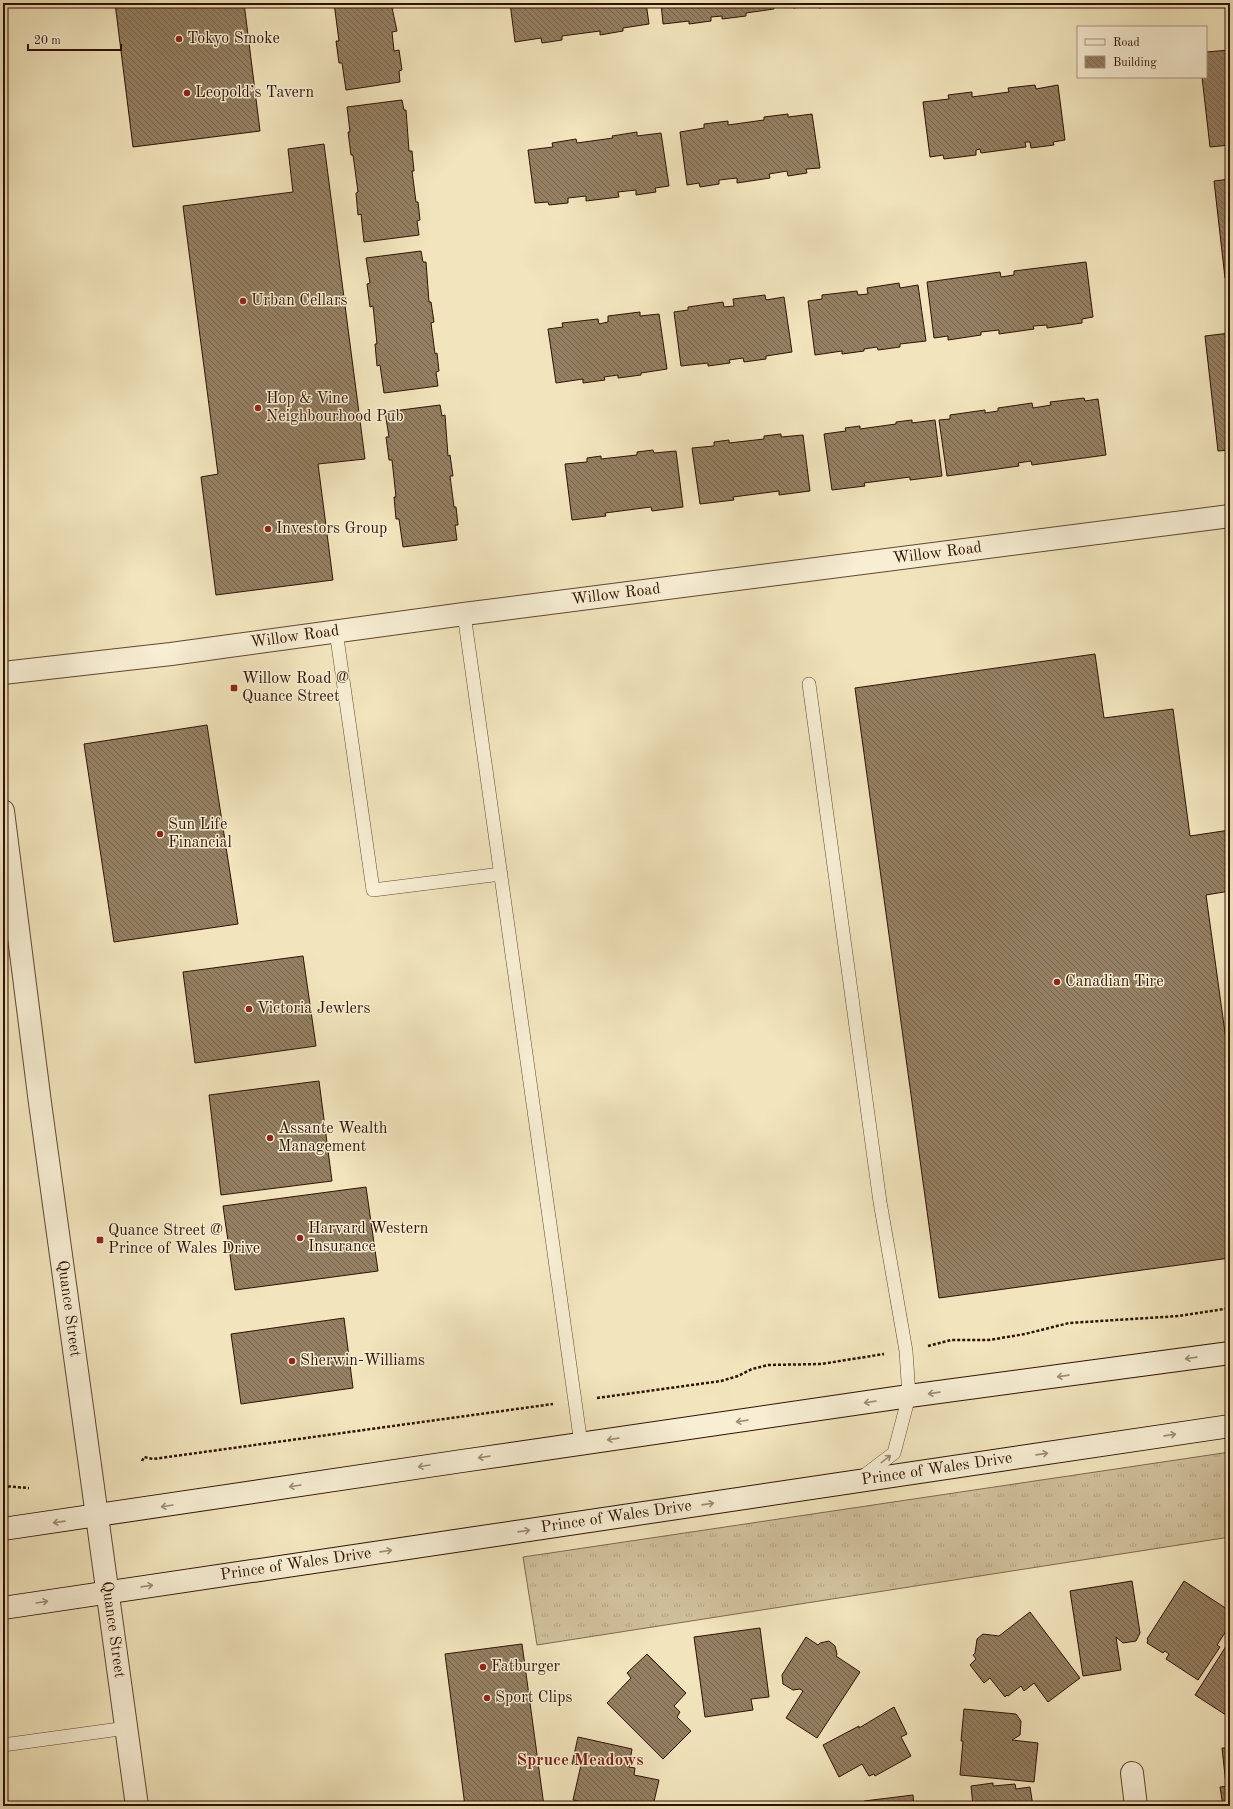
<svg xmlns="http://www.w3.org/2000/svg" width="1233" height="1809" font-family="'Old Standard TT',serif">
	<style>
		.grass { fill: url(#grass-tufts); stroke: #80694e }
		.building { fill: url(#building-back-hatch); stroke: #2f1100 }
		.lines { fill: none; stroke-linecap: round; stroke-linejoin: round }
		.service-casing { stroke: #60462f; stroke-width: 14 }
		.minor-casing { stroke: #60462f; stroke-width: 24 }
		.tertiary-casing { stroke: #60462f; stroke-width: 24 }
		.secondary-casing { stroke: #2f1100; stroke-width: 24 }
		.path { stroke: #2f1100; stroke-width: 2.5; stroke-dasharray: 3 2; stroke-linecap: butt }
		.service { stroke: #f7eed4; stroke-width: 13 }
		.minor { stroke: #f7eed4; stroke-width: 22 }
		.tertiary { stroke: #f7eed4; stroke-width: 22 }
		.secondary { stroke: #f7eed4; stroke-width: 22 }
		.oneway { stroke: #9d8b75 }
		.poi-dot { fill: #8f2418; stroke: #f7eed4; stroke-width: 1.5 }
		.labels { text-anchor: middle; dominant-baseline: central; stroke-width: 3; stroke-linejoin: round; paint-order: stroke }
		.poi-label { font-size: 16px; fill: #2f1100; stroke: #f7eed4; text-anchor: start }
		.street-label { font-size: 16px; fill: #2f1100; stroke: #f7eed4 }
		.neighbourhood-label { font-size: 17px; font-weight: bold; fill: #7a1f14; stroke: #f7eed4 }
	</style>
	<defs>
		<pattern id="grass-tufts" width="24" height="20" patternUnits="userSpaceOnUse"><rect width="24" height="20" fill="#d1c19d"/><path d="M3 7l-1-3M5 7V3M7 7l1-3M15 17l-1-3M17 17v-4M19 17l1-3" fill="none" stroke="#b4a585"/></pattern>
		<pattern id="building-back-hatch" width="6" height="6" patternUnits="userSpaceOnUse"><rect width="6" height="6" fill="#947f62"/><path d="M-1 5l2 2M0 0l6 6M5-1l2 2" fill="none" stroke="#79674e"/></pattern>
	</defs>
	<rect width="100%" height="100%" fill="#f2e5bd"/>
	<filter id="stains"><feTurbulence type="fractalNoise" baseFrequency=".005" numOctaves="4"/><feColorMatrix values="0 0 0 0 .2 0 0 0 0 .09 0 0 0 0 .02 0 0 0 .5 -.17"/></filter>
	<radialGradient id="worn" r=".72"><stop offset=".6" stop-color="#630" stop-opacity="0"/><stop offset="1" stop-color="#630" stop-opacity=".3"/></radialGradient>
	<path class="grass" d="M1230 1452V1537L537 1645 523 1557Z"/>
	<path class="building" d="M115 3H244L260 131 133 147Z
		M334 3H391L397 31 392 32 394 51 399 50 402 70 399 71 400 82 346 90 342 63H339L336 41H339Z
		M510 3H646L649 24 623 28V31L600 35V31L562 36V40L542 43 541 38 515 42Z
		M661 3H773L774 9 746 13V16L722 19V16L711 17V21L689 24V21L663 24Z
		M792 3H840V5L819 8 818 5 793 8Z
		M1230 50V145L1210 147 1202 77H1206V52Z
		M1035 85 1036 89 1058 85 1065 140 1053 142 1054 145 1031 148 1030 142H1025L1026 147 981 153 980 149 976 150V155L944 159 943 155 930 157 923 102 949 99 948 95 972 92V97L1009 92 1008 88Z
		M402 100 404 110H406L409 151H412L414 171H412L416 202H418L420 220 417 221 419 235 364 242 361 214 358 215 356 193 358 192 353 155H351L348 132H350L347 107Z
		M788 114V117L812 114 820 168 806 169 807 173 788 176 787 171 769 174 770 178 737 183V178L719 180V184L700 187 699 183 687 185 680 132 704 128V124L728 121V125L764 120V117Z
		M637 132V136L661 133 669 186 655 188 656 192 636 195V190L618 192 619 197 586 201V196L568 198V203L549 205 548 202 535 203 528 150 553 147 552 143 576 139 577 143 613 138 612 136Z
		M324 144 365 459 318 464 333 580 216 595 201 477 218 474 183 206 293 192 288 149Z
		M1230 179V277L1225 278 1214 181Z
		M421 251 423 262H426L429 302H431L434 322 431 323 435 354 437 353 439 371 436 372 438 386 384 393 380 365 377 366 375 344H377L373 306 370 307 367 284 370 283 366 258Z
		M1086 262 1093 317 1082 319V323L1047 328V325L1033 326 1034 329 999 334V330L981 332V335L948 340V336L934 338 927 282 1000 272 1001 277 1014 275V271Z
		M899 283 900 288 918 285 926 341 900 344V347L878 350 877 347 864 349V351L842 354V351L815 355 808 301 822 299V295L857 291 858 295 868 294 867 288Z
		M765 295 766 300 784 297 792 352 766 356V359L744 362 743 358 729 360 730 363 708 366V363L681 366 674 312 688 310V307L723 302 724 307 734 306 733 299Z
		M640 312V316L659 314 667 369 641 373V375L618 378V375L604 377 605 380 583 383V379L556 383 548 329 563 327 562 323 598 319 599 324 608 322V316Z
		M1230 333V450L1218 451 1205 336Z
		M1084 398 1085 401 1098 399 1106 455 1032 465 1031 461 1018 463 1019 466 947 476 939 420 950 419V415L985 410V413L998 411V408L1032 403 1033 408 1051 405 1050 402Z
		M440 405 442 416 445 415 448 456 450 455 453 476H450L454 507H456L458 525H455L457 540 403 547 399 519H396L394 497H396L392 460H389L386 437H389L385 412Z
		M912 420V423L935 420 942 476 910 480V477L864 483 865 486 832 490 824 434 846 431 845 428 860 426V429L896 424V422Z
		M781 434V437L803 435 810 491 779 495V491L733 497 734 500 700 504 692 448 714 446V442L729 440V443L764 439V436Z
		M653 450 654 453 676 451 683 507 652 511 651 507 605 513 606 516 572 520 565 464 587 462V458L601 456V459L637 455V452Z
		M1095 654 1104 718 1173 709 1190 836 1230 830V891L1206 895 1230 1069V1258L939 1298 855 688Z
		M207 725 238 924 114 942 84 744Z
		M303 956 316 1046 195 1063 183 972Z
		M319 1081 332 1181 221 1195 209 1095Z
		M366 1187 378 1271 235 1290 223 1206Z
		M344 1318 353 1388 241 1404 231 1334Z
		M1132 1581 1140 1633 1136 1641 1123 1643 1116 1637 1121 1670 1083 1676 1070 1591Z
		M1184 1581 1230 1611V1625L1217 1645 1220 1647 1198 1680 1166 1659 1169 1654 1165 1651 1163 1653 1147 1643 1148 1640 1147 1639Z
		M1030 1612 1080 1678 1048 1702 1034 1683 1024 1691 1021 1686 1008 1696 1007 1695 1005 1697 990 1678 984 1683 970 1665 976 1659 973 1655 975 1653 977 1639 983 1634 999 1636Z
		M760 1628 769 1697 751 1699 753 1710 705 1717 694 1637Z
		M806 1637 818 1645 820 1643 829 1641 835 1646 837 1654 836 1656 860 1672 817 1738 786 1718 803 1691 800 1689 793 1690 783 1684 782 1675Z
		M1230 1640V1709L1226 1715 1195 1695Z
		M522 1644 544 1806H465L445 1654Z
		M647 1654 686 1693 674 1706 680 1712 677 1717 691 1731 663 1759 607 1703 631 1678 627 1673Z
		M894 1707 907 1734 901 1737 911 1756 875 1776 874 1774 869 1776 862 1764 839 1777 823 1745 859 1726V1728Z
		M964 1709 1016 1714 1021 1721 1020 1735 1012 1740 1038 1743 1034 1782 960 1775 963 1741H961Z
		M578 1737 632 1749 629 1767 635 1768 634 1775 659 1780 653 1806H599L573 1800 581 1765 572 1764Z
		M1222 1748H1230V1785H1226Z
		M993 1783V1786L1015 1784 1016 1789 1030 1787 1033 1806H973L971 1786Z
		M1230 1786V1806H1223L1220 1787Z
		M913 1795 914 1806H865L864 1801Z"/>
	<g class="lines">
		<defs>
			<path id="service" d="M464 614 581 1444
				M336 631 373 890 501 874
				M809 684 880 1202 906 1351 909 1396 894 1453 861 1478
				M3 1745 127 1728"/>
			<g id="minor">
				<path id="s1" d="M3 673 171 654 464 614 1230 516"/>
				<path d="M1132 1773 1136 1806"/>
			</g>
			<g id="tertiary">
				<path id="s2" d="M3 811 40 1103 137 1806"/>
			</g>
			<g id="secondary">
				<path d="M3 1529 462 1461 909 1396 1230 1353"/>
				<path id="s3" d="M3 1608 1230 1426"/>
			</g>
		</defs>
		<use href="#service" class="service-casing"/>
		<use href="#minor" class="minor-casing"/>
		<use href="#tertiary" class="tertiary-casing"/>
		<use href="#secondary" class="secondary-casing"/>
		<path class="path" d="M928 1346 951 1340H989L1025 1334 1069 1323 1179 1316 1230 1308
			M597 1398 721 1381 738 1376 752 1369 768 1365 821 1364 884 1354
			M142 1461 144 1457 153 1459 553 1404
			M3 1486 29 1488"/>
		<use href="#service" class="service"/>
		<use href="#minor" class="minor"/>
		<use href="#tertiary" class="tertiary"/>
		<use href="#secondary" class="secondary"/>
	</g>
	<defs><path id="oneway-shaft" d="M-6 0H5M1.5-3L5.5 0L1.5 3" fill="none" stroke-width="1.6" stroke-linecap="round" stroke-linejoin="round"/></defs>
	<g class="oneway">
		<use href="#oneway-shaft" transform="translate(1191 1358) rotate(172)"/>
		<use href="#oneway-shaft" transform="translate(1063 1376) rotate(172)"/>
		<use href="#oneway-shaft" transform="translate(934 1393) rotate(172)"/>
		<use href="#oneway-shaft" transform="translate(870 1402) rotate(172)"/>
		<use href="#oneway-shaft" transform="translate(742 1421) rotate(172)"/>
		<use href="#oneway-shaft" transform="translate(1170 1435) rotate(-8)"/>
		<use href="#oneway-shaft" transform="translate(613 1439) rotate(172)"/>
		<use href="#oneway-shaft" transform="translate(1042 1454) rotate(-8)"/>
		<use href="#oneway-shaft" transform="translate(484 1457) rotate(172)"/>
		<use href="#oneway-shaft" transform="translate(886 1459) rotate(-38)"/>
		<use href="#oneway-shaft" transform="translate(424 1466) rotate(171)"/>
		<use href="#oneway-shaft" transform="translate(295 1486) rotate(171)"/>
		<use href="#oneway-shaft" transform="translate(708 1504) rotate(-8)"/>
		<use href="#oneway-shaft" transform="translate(167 1506) rotate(171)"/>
		<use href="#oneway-shaft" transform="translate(59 1522) rotate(172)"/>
		<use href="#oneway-shaft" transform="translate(524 1531) rotate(-8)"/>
		<use href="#oneway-shaft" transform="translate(386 1551) rotate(-8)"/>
		<use href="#oneway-shaft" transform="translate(147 1586) rotate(-8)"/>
		<use href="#oneway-shaft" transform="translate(42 1602) rotate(-9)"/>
	</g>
	<g class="poi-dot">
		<circle cx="179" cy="39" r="4"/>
		<circle cx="187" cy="93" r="4"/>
		<circle cx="243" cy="301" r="4"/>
		<circle cx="258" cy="408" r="4"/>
		<circle cx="268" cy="529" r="4"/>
		<rect x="230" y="684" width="8" height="8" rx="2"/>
		<circle cx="160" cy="834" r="4"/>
		<circle cx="1057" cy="982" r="4"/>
		<circle cx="249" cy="1009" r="4"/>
		<circle cx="270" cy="1138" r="4"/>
		<circle cx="300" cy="1238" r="4"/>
		<rect x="96" y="1236" width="8" height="8" rx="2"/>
		<circle cx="292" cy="1361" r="4"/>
		<circle cx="483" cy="1667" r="4"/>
		<circle cx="487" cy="1698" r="4"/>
	</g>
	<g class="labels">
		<g class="poi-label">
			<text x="187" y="39">Tokyo Smoke</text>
			<text x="195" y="93">Leopold’s Tavern</text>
			<text x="251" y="301">Urban Cellars</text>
			<text x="266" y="399">Hop &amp; Vine<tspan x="266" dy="18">Neighbourhood Pub</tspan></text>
			<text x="276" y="529">Investors Group</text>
			<text x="242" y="679">Willow Road @<tspan x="242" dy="18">Quance Street</tspan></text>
			<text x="168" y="825">Sun Life<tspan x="168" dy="18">Financial</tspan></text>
			<text x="1065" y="982">Canadian Tire</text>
			<text x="257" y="1009">Victoria Jewlers</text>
			<text x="278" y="1129">Assante Wealth<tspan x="278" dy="18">Management</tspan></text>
			<text x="308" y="1229">Harvard Western<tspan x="308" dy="18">Insurance</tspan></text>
			<text x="108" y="1231">Quance Street @<tspan x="108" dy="18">Prince of Wales Drive</tspan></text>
			<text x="300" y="1361">Sherwin-Williams</text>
			<text x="491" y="1667">Fatburger</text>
			<text x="495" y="1698">Sport Clips</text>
		</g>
		<g class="street-label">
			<text stroke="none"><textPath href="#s1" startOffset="942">Willow Road</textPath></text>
			<text stroke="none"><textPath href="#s1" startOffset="618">Willow Road</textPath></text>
			<text stroke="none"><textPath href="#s1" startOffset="294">Willow Road</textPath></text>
			<text stroke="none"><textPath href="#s2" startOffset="502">Quance Street</textPath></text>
			<text stroke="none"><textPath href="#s3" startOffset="944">Prince of Wales Drive</textPath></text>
			<text stroke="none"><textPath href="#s3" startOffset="620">Prince of Wales Drive</textPath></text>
			<text stroke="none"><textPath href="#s3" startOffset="296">Prince of Wales Drive</textPath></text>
			<text stroke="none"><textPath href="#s2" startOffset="826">Quance Street</textPath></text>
		</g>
		<g class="neighbourhood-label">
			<text x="580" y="1760">Spruce Meadows</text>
		</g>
	</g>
	<rect width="1233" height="1809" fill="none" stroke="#f2e5bd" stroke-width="16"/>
	<rect x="4" y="4" width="1225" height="1801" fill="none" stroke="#2f1100" stroke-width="2"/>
	<rect x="8" y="8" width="1217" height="1793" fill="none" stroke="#2f1100"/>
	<rect x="1077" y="26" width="130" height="52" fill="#f7eed4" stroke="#a7967f"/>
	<rect x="1085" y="39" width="20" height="6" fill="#f7eed4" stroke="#a7967f"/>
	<text x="1113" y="46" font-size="12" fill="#2f1100">Road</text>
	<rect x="1085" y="56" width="20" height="12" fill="url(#building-back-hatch)" stroke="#a7967f"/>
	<text x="1113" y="66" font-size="12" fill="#2f1100">Building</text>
	<path d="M28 44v6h93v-6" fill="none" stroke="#2f1100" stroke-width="2"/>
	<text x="34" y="44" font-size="12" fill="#2f1100" stroke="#f7eed4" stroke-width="3" paint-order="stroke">20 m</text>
	<rect width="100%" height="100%" filter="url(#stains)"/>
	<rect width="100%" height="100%" fill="url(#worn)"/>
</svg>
